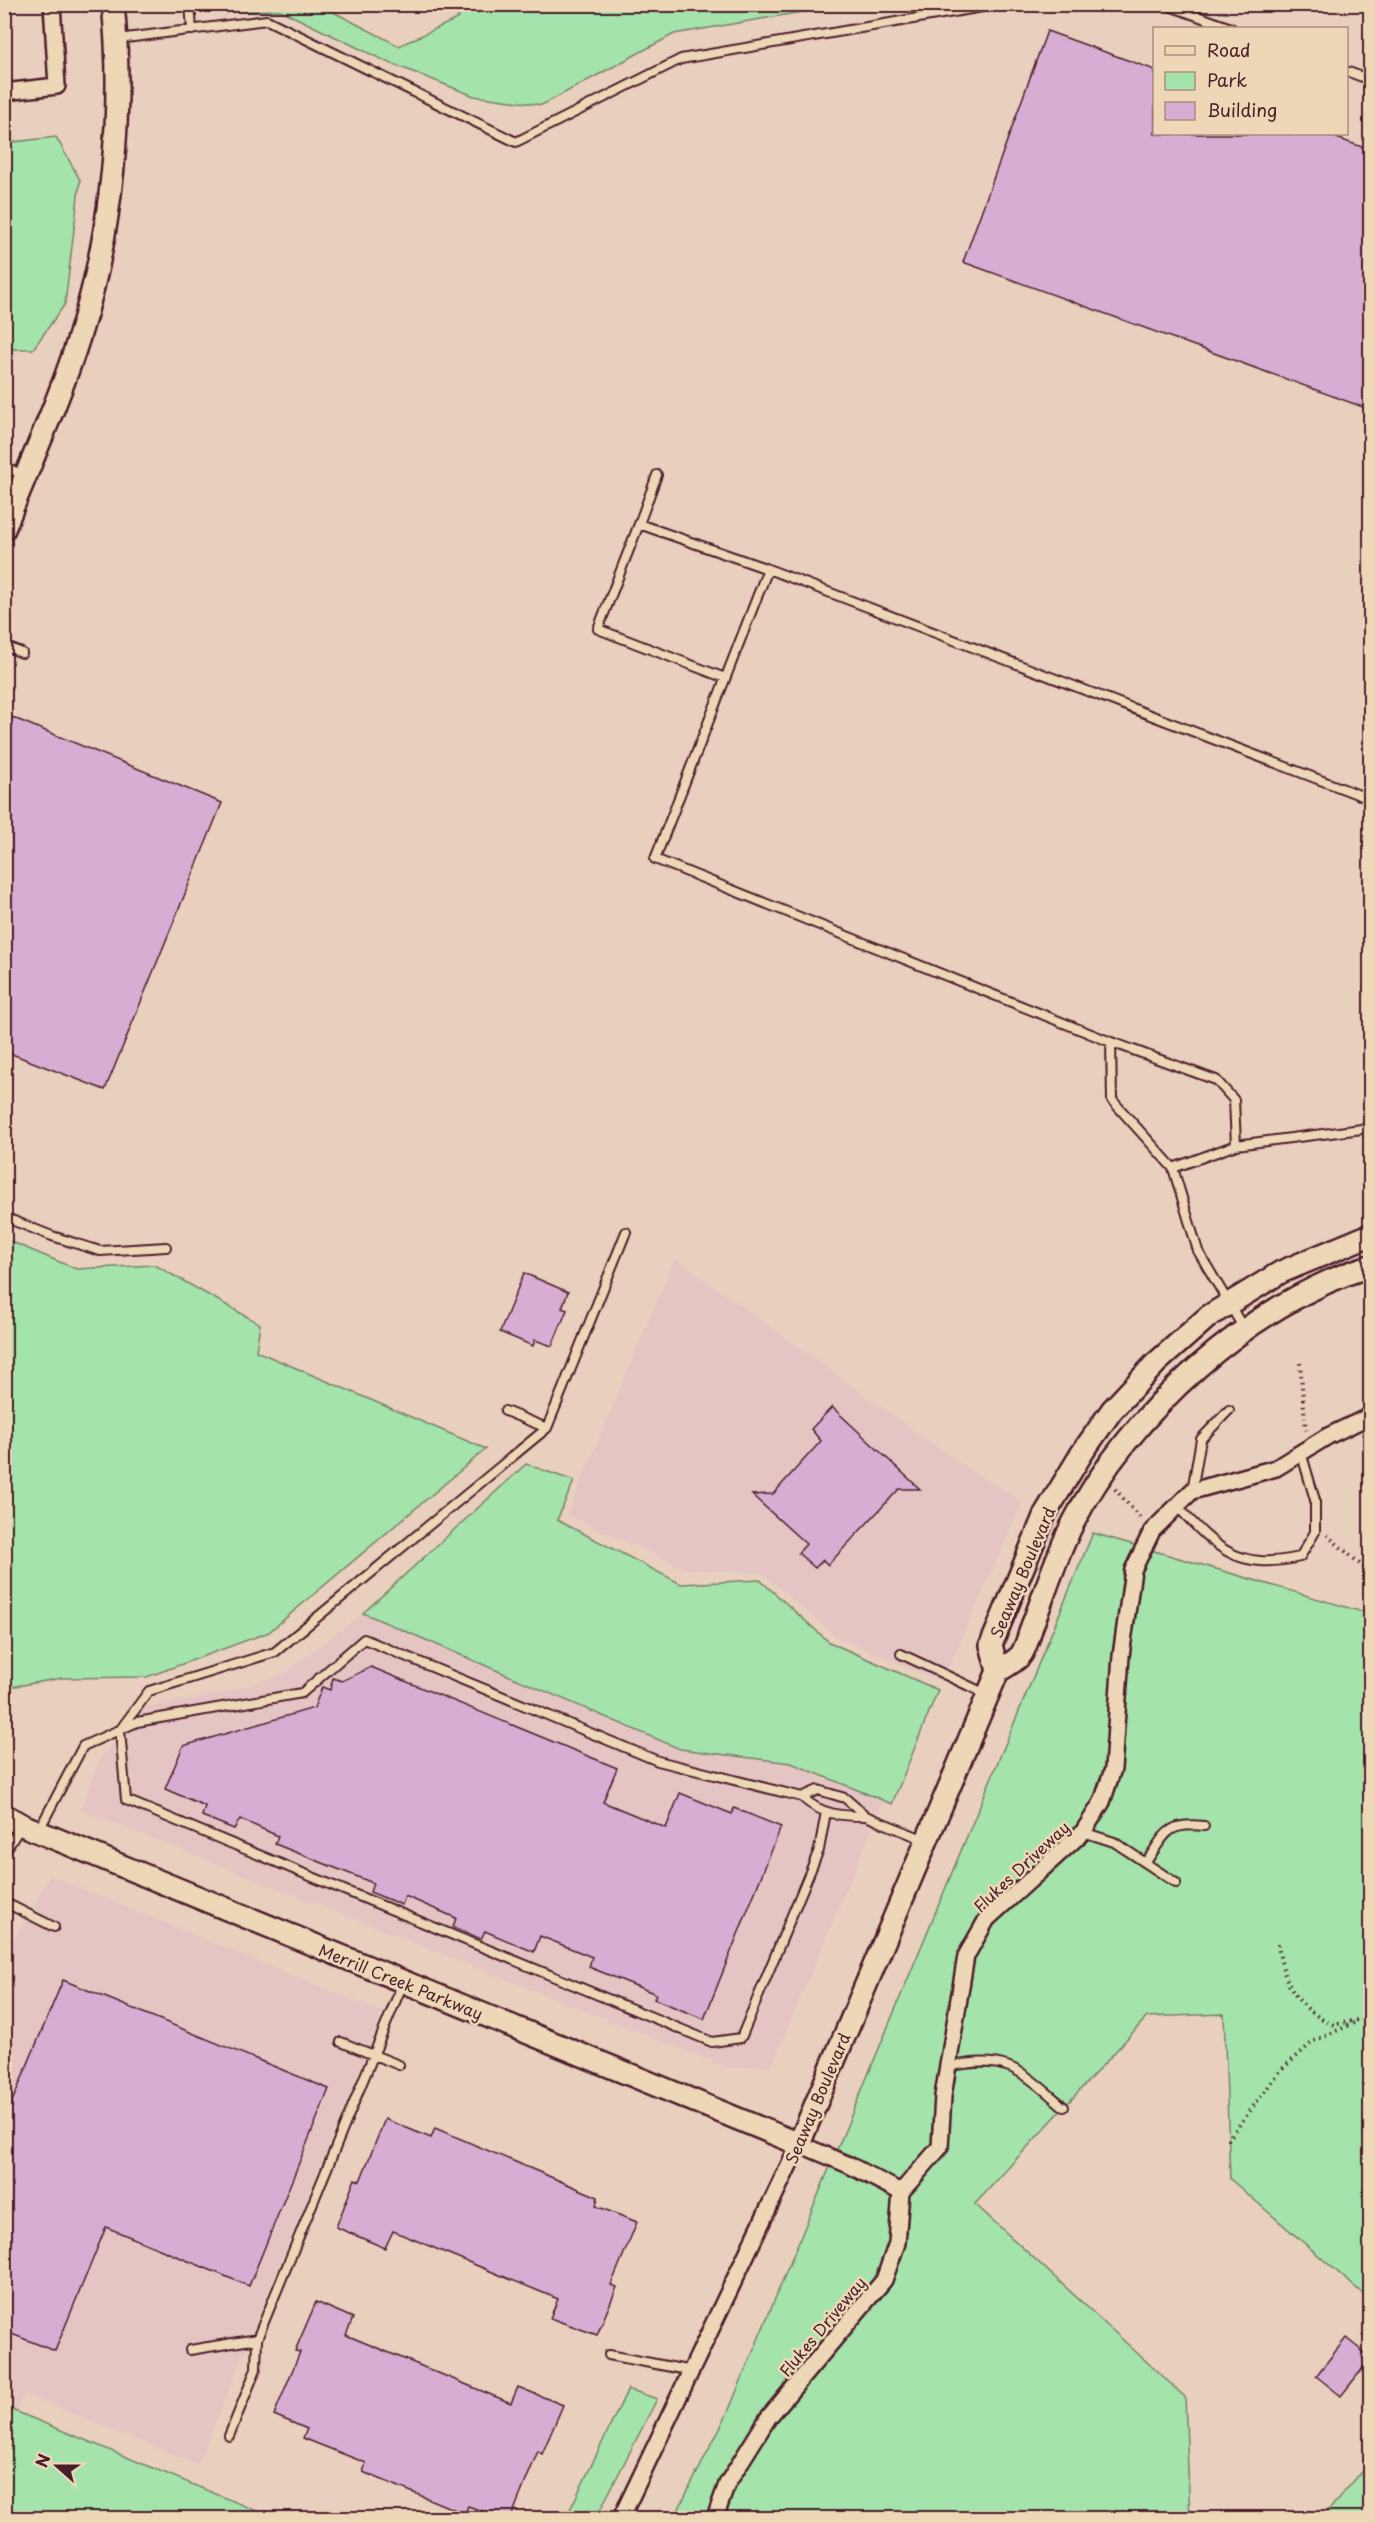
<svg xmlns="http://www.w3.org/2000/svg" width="1375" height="2523" font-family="'Playpen Sans',sans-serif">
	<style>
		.built { fill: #e4c5c4 }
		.green { fill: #a4e3ab; stroke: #77816b; stroke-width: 1.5 }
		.building { fill: #d7add3; stroke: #4a1f2b; stroke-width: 1.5 }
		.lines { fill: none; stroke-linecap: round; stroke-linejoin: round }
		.lane-casing { stroke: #4a1f2b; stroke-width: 12 }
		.street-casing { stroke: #4a1f2b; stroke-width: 20 }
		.secondary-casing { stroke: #4a1f2b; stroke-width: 26 }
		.path { stroke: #4a1f2b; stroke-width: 4; stroke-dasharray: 1.5 4.5; stroke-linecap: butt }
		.lane { stroke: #eed7b7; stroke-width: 8 }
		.street { stroke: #eed7b7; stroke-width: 15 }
		.secondary { stroke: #eed7b7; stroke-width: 21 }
		.labels { text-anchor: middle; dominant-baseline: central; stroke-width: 5; stroke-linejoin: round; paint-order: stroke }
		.street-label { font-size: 16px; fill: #4a1f2b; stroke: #eed7b7 }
	</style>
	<rect width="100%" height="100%" fill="#e9cfbd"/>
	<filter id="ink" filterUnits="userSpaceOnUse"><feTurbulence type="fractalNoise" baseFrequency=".0167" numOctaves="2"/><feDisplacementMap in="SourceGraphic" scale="12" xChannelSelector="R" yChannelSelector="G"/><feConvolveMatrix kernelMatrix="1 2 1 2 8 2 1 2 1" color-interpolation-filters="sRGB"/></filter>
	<g filter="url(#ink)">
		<path class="built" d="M675 1258 968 1469 1023 1501 942 1682 835 1636 762 1573 686 1569 567 1515Z
			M363 1613 680 1749 791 1763 884 1800 772 2065 728 2068 81 1810 102 1754 145 1707 228 1692 283 1674Z
			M50 1876 383 2012 198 2465 24 2394 15 2414 5 2410V1956Z"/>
		<path class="green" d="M243 5H320L399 46 459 18 450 5H843L674 34 542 105 474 96 385 61 280 10 245 11Z
			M56 137 80 180 65 304 33 349H5V143Z
			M5 1239 76 1269 155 1265 260 1324 256 1351 486 1449 269 1632 147 1677 62 1678 5 1688Z
			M526 1464 574 1481 557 1520 681 1584 760 1580 829 1642 938 1690 892 1804 791 1763 680 1749 363 1613Z
			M1093 1533 1370 1614V2300L1230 2179 1224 2014 1147 2017 975 2204 1185 2397 1190 2518H674L728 2412Z
			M628 2389 657 2399 596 2518H566Z
			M5 2407 274 2518H5Z
			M1370 2462V2518H1322Z"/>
		<path class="building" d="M1047 31 1155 70V134H1325L1371 150V410L963 262Z
			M4 714 222 803 105 1090 4 1051Z
			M524 1273 568 1292 562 1308 567 1310 552 1346 535 1340 533 1346 500 1332Z
			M832 1407 920 1489H899L828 1565 823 1560 815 1568 798 1553 806 1544 752 1495 773 1494 821 1441 811 1429Z
			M371 1667 617 1768 603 1802 666 1828 680 1793 732 1814 734 1808 781 1827 704 2019 654 1999 656 1994 589 1967 592 1957 540 1936 534 1952 485 1931 481 1939 453 1927 456 1918 405 1896 402 1905 370 1892 373 1883 275 1844 278 1836 240 1819 234 1829 202 1816 205 1806 165 1789 183 1746 314 1708 322 1687 330 1690 333 1678 342 1681Z
			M63 1980 329 2089 249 2286 106 2227 55 2351 4 2331V2121Z
			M385 2119 431 2138 435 2128 598 2197 596 2206 637 2222 611 2285 617 2287 597 2335 550 2318 558 2299 393 2231 385 2248 336 2227 355 2179 360 2181Z
			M316 2302 353 2318 346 2335 511 2403 518 2387 563 2405 542 2454 538 2451 511 2518H501L468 2506 465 2514 363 2472 366 2463 303 2438 307 2429 274 2415 300 2352 295 2351Z
			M1346 2338 1371 2358 1341 2396 1316 2376Z"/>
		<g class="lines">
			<defs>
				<path id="lane" d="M190 4 192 30
					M1164 4 1231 28
					M118 39 267 20 516 142 681 59 1000 4
					M1346 71 1370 80
					M4 467 25 475
					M657 475 639 524 768 569 655 859 1111 1042 1216 1080 1234 1100 1236 1145 1173 1168 1198 1251 1244 1329
					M639 524 598 629 725 678
					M768 569 1370 799
					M4 646 22 653
					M1111 1042 1112 1100 1173 1168
					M1236 1145 1370 1128
					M4 1217 52 1236 100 1251 166 1247
					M626 1232 547 1428 275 1652 149 1691 120 1730 126 1800 712 2042 741 2038 819 1850 826 1812
					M505 1411 547 1428
					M1192 1491 1201 1439 1229 1410
					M1177 1506C1217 1549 1238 1571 1300 1557L1315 1532V1500L1301 1452
					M901 1654 986 1694
					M818 1790 845 1798 866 1816C841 1816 821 1815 802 1797Z
					M866 1816 925 1840
					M39 1830 83 1746 137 1722 302 1693 364 1639 658 1761 802 1797
					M1083 1832 1114 1842 1176 1883
					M4 1853 21 1826
					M1146 1862C1166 1834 1166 1822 1204 1826
					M4 1902 54 1927
					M341 2042 399 2065
					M947 2067C1008 2054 1019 2069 1064 2107
					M190 2350 257 2339
					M609 2355 692 2371
					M229 2436 256 2369 257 2339 403 1983"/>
				<path id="street" d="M4 92 57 86 52 4
					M621 2518 799 2144 849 2165 901 2192
					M715 2518 727 2484 768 2418 884 2280 897 2243 901 2192 940 2147 943 2096 966 1956 987 1919 1083 1832 1102 1802 1113 1769 1121 1656 1133 1570 1152 1531 1192 1491 1276 1468 1328 1436 1370 1416"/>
				<path id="secondary" d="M4 529C29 465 60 399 80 334 112 233 124 110 113 4
					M998 1671 991 1645 1045 1514 1082 1453 1112 1410 1156 1363 1209 1316 1281 1272 1370 1235
					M4 1815 22 1825 799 2144 998 1671C1005 1667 1014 1662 1020 1656 1026 1649 1029 1635 1032 1626 1045 1593 1056 1557 1072 1525 1128 1414 1251 1302 1370 1266"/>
			</defs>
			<use href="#lane" class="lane-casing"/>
			<use href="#street" class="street-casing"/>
			<use href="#secondary" class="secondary-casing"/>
			<path class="path" d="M1300 1363 1306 1431
				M1115 1489 1141 1519
				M1327 1535 1370 1573
				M1278 1944C1283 1983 1296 2008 1334 2025L1370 2017
				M1228 2140 1281 2070 1314 2041 1354 2023"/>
			<use href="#lane" class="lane"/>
			<use href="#street" class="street"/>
			<use href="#secondary" class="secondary"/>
		</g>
	</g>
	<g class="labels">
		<g class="street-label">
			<text transform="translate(1022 1572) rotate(-67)">Seaway Boulevard</text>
			<text transform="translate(1021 1866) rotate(-43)">Flukes Driveway</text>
			<text transform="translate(401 1981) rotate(22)">Merrill Creek Parkway</text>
			<text transform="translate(817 2098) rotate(-67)">Seaway Boulevard</text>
			<text transform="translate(822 2326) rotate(-50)">Flukes Driveway</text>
		</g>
	</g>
	<rect width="1375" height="2523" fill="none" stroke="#eed7b7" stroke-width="24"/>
	<rect x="12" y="12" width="1351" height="2499" fill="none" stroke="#4a1f2b" stroke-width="2" filter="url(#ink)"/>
	<rect x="1153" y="27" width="195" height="108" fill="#eed7b7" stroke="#ac8d7f" stroke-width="1.5"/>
	<rect x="1165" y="46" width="30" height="9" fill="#eed7b7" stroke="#ac8d7f" stroke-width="1.5"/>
	<text x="1207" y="57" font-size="18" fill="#4a1f2b">Road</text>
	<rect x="1165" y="72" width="30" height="18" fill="#a4e3ab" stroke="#ac8d7f" stroke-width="1.5"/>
	<text x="1207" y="87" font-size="18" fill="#4a1f2b">Park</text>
	<rect x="1165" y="102" width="30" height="18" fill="#d7add3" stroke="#ac8d7f" stroke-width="1.5"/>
	<text x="1207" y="117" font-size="18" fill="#4a1f2b">Building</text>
	<g transform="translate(57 2466) rotate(291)" stroke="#eed7b7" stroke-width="4.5" paint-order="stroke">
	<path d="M0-4.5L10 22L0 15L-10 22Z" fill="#4a1f2b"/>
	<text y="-9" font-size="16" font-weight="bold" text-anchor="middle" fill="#4a1f2b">N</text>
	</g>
</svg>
